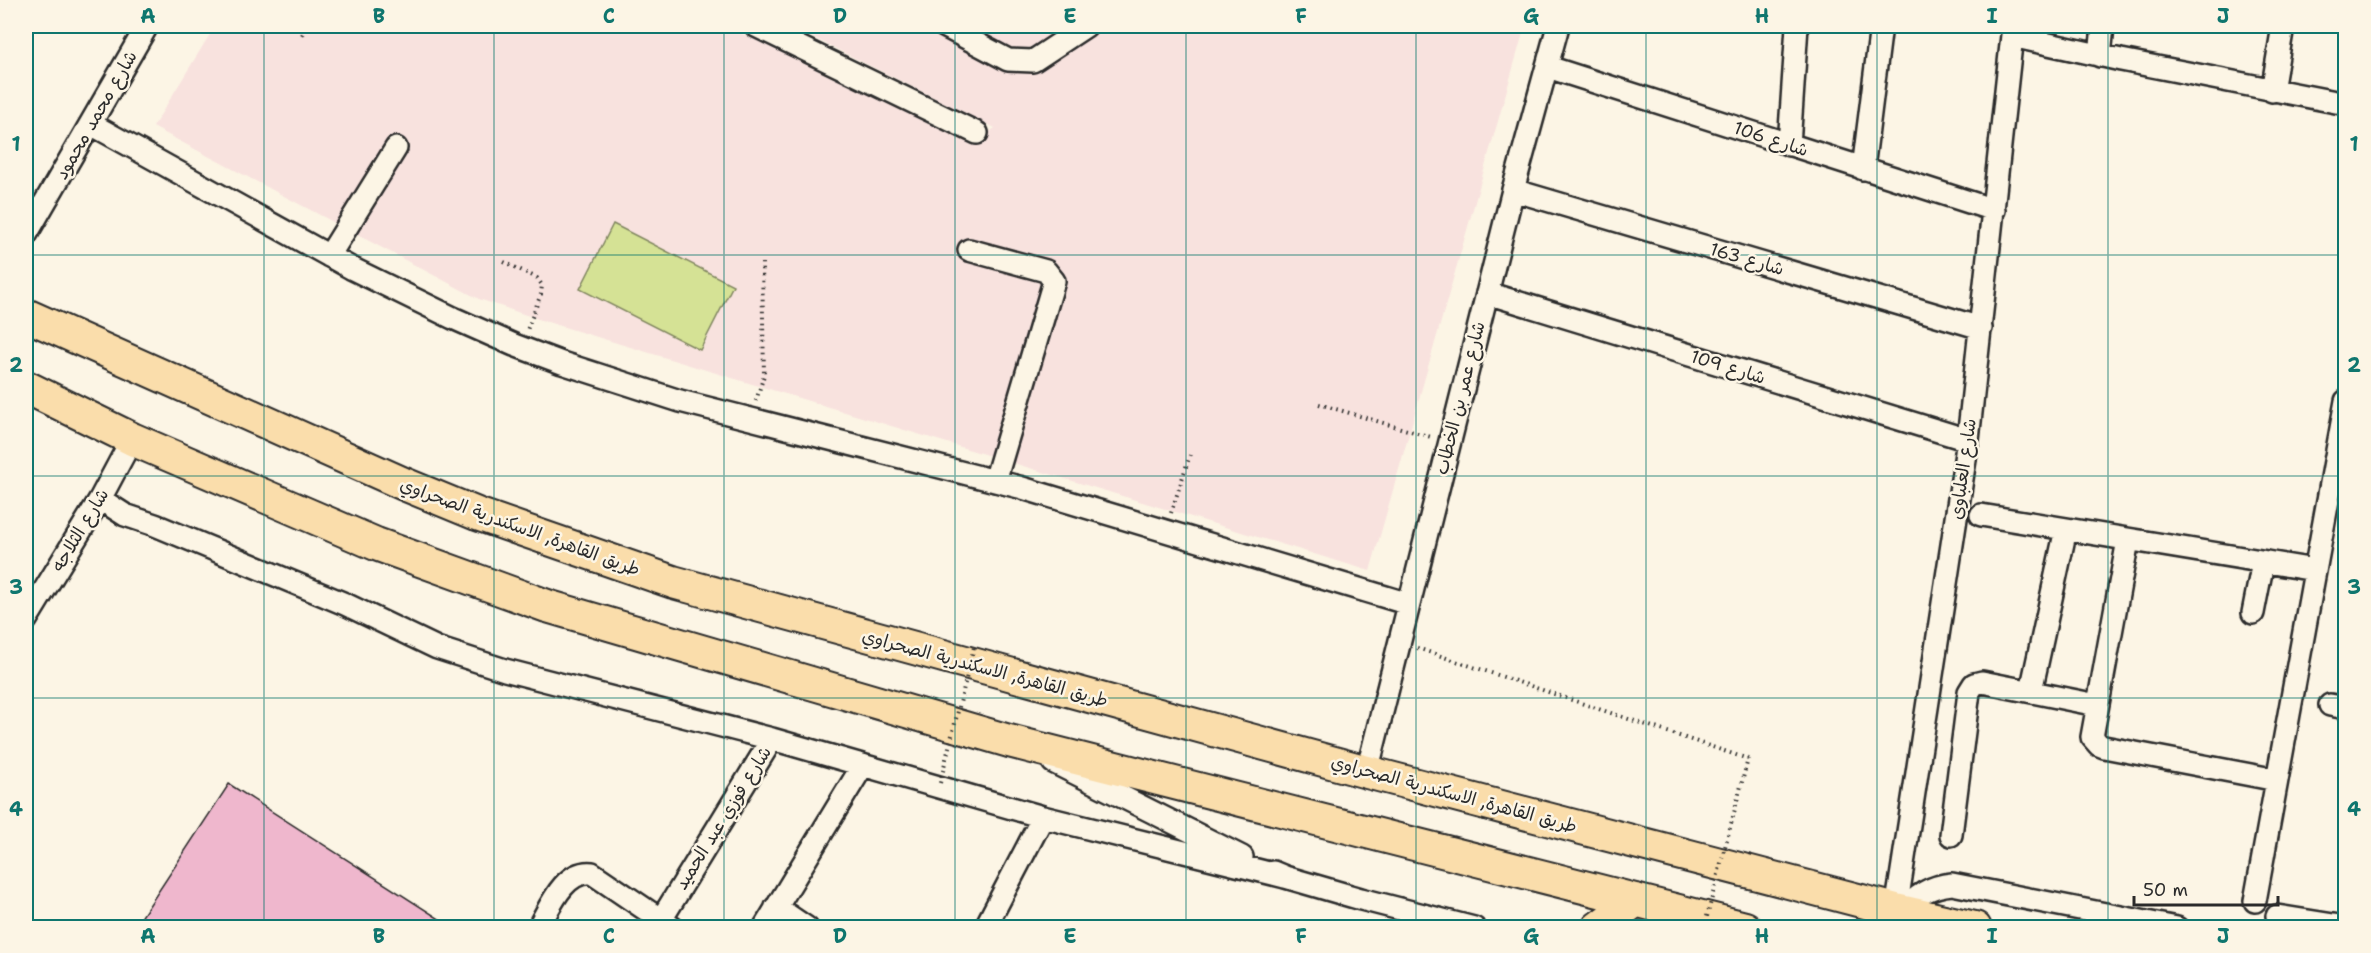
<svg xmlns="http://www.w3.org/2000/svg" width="2371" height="953" font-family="'Shantell Sans','Playpen Sans Arabic',sans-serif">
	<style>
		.built { fill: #f8e2de }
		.green { fill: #d5e295; stroke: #808660; stroke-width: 1.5 }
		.building { fill: #efb7cd; stroke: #2b2b2b; stroke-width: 1.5 }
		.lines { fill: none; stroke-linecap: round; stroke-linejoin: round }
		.minor-casing { stroke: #2b2b2b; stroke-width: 26 }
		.highway-casing { stroke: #2b2b2b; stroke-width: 36 }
		.path { stroke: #2b2b2b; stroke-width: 4; stroke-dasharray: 1.5 4.5; stroke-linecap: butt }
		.minor { stroke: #fcf5e5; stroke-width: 21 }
		.highway { stroke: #faddab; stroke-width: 32 }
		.path-bridge { stroke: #2b2b2b; stroke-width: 4; stroke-dasharray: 1.5 4.5; stroke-linecap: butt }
		.grid { fill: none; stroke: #0f766e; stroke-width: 1.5; stroke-opacity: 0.55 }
		.labels { text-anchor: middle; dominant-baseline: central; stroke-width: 5; stroke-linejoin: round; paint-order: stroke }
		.street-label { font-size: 18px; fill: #2b2b2b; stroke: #fcf5e5 }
		.neatline { fill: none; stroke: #0f766e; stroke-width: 2 }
		.grid-label { font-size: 20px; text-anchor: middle; font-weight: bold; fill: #0f766e }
	</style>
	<rect width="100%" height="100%" fill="#fcf5e5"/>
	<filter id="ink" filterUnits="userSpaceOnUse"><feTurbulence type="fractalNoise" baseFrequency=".0167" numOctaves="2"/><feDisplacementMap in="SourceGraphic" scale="12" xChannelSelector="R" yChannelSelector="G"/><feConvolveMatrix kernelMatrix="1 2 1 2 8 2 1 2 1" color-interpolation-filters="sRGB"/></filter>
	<g filter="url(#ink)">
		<path class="built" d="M215 26H726L974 143 995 128 790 26H1525L1370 571 541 320 479 299 153 127Z"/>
		<path class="green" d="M613 224 733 285 700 350 580 289Z"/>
		<path class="building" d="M229 784 452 927H135Z"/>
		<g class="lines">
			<defs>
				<path id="minor" d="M756 26 977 133
					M944 26 1008 60 1033 61 1086 26
					M2012 36 2121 60 2346 104
					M2100 56 2103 26
					M1548 67 1994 210
					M2272 91 2283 26
					M91 124 351 268 453 318 514 345 562 363 680 401 1019 487 1409 604
					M1789 145 1797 26
					M1863 169 1881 26
					M1513 190 1981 328
					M26 235 147 26
					M969 250 1046 271 1054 281 995 481
					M329 256 396 148
					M1487 293 1968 440
					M100 499 125 515 155 525 345 604 437 648 505 670 772 739 1043 817 1285 877
					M1981 515 2315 570
					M2128 540 2092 737 2099 745 2104 747 2277 780
					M2253 613 2263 562
					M26 620 100 499 132 439
					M2031 691 2066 529
					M2330 705 2346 708
					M1053 762 1242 857
					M1367 772 1513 190 1558 26
					M1951 835 1969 692 1974 684 1982 682 2097 705
					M1273 872 1285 877 1361 899 1474 928
					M2255 901 2346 401
					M776 907 807 928
					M1896 910 1968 440 2013 26
					M1904 912C1916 894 1931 886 1952 884L2177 928
					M2277 916 2346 927
					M538 928C550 907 564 870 592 873L673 928
					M656 928 772 739
					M764 928 863 765
					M985 928 1043 817"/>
				<path id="highway" d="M26 315 404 484 477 514 673 582 1367 772 1896 910 1975 928
					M26 387 132 439 376 544 547 606 1009 741 1745 928
					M1598 928 1636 900"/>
			</defs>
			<use href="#minor" class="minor-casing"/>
			<use href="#highway" class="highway-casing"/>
			<path class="path" d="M302 35 307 26
				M504 262 537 278 542 285 541 294 527 330
				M756 401 764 375 762 263
				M1319 404 1431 437
				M1171 513 1190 455
				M1417 648 1748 759"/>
			<use href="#minor" class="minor"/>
			<use href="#highway" class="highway"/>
			<path class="path-bridge" d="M940 783 974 647
				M1704 928 1748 759"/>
		</g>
	</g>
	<path class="grid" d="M264 26V928M494 26V928M724 26V928M955 26V928M1186 26V928M1416 26V928M1646 26V928M1877 26V928M2108 26V928M26 255H2346M26 476H2346M26 698H2346"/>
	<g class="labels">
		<g class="street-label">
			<text transform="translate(96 115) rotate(-60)">شارع محمد محمود</text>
			<text transform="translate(1771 139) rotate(18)">شارع 106</text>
			<text transform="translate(1747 259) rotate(16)">شارع 163</text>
			<text transform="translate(1728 367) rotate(17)">شارع 109</text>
			<text transform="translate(1460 398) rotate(-76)">شارع عمر بن الخطاب</text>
			<text transform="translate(1963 469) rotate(-82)">شارع العلباوى</text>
			<text transform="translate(520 527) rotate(20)">طريق القاهرة, الاسكندرية الصحراوي</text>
			<text transform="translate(80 530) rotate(-59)">شارع الثلاجه</text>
			<text transform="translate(985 668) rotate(15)">طريق القاهرة, الاسكندرية الصحراوي</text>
			<text transform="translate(1454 794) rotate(15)">طريق القاهرة, الاسكندرية الصحراوي</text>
			<text transform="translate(723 818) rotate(-58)">شارع فوزي عبد الحميد</text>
		</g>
	</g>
	<rect width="2371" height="953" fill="none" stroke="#fcf5e5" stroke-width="66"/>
	<path d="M2134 896v9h144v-9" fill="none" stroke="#2b2b2b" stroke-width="3"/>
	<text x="2143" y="896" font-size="18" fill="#2b2b2b" stroke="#fcf5e5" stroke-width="4.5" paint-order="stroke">50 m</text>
	<rect x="33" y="33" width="2305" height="887" class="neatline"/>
	<g class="grid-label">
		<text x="148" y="23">A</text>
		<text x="379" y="23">B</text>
		<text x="609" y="23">C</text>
		<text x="840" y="23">D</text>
		<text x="1070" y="23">E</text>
		<text x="1301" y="23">F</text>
		<text x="1531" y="23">G</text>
		<text x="1762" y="23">H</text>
		<text x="1992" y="23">I</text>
		<text x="2223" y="23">J</text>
		<text x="16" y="151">1</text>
		<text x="2354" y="151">1</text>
		<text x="16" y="372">2</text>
		<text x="2354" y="372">2</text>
		<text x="16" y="594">3</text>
		<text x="2354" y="594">3</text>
		<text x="16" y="816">4</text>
		<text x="2354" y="816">4</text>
		<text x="148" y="943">A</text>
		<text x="379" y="943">B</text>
		<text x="609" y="943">C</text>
		<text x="840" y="943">D</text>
		<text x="1070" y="943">E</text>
		<text x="1301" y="943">F</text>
		<text x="1531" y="943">G</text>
		<text x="1762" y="943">H</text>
		<text x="1992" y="943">I</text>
		<text x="2223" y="943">J</text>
	</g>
</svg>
